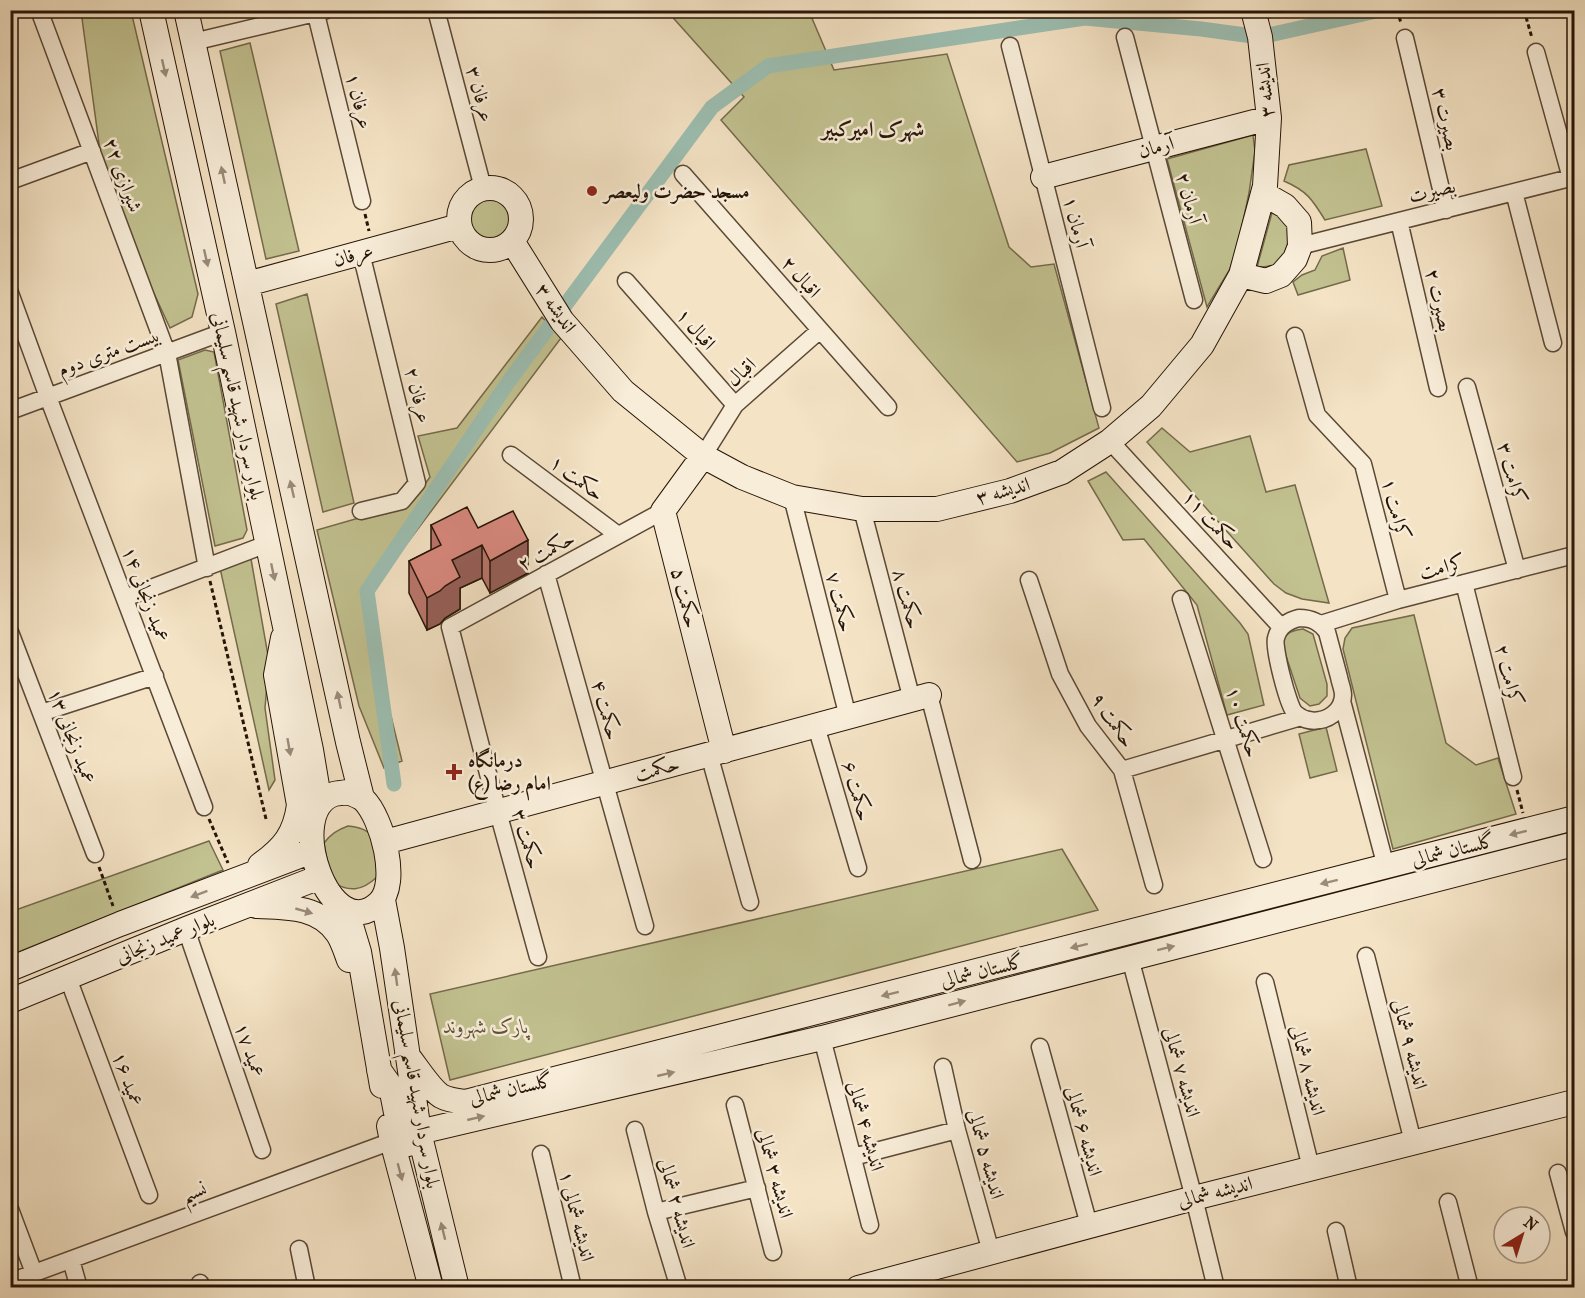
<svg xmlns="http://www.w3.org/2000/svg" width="1585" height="1298" font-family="'IM FELL French Canon',Amiri,serif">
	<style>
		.green { fill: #c2c190; stroke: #746a4b; stroke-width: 1.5 }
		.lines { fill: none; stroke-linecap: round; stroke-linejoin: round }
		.canal { stroke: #9cbeb1; stroke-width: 15 }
		.street-casing { stroke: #5a4836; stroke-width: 19 }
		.secondary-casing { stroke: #261406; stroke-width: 26 }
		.path { stroke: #261406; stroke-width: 3; stroke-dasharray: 4.5 3; stroke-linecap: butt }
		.street { stroke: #f8edd9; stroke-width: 16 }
		.secondary { stroke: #f8edd9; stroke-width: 24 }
		.wall { fill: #b9756c; stroke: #261406; stroke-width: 1.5 }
		.shaded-wall { fill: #965f58; stroke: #261406; stroke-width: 1.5 }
		.building { fill: #d7887d; stroke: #261406; stroke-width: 1.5 }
		.oneway { fill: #9a8b7a }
		.poi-dot { fill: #8f2418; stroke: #f8edd9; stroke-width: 2 }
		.labels { text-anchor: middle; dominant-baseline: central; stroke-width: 5; stroke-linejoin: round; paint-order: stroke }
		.street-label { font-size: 20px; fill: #261406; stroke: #f8edd9 }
		.poi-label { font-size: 20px; font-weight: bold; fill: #261406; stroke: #f8edd9; text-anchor: start }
		.park-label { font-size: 20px; font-style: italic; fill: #5d5136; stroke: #f8edd9 }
		.neighbourhood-label { font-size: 21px; font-weight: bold; fill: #261406; stroke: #f8edd9 }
	</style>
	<rect width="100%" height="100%" fill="#f4e3c5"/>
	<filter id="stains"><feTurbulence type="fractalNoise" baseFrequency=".00333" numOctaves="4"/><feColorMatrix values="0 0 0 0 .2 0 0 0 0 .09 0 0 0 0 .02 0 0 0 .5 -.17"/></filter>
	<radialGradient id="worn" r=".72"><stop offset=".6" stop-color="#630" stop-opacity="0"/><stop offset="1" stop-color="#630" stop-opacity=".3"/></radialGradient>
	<path class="green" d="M81 11H131L198 294 192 317 170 328 105 188Z
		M667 11H806L811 16 834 70 947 54 1009 247 1031 267 1054 264 1099 428 1050 453 1017 462 721 120 744 97Z
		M250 43 299 251 266 259 220 51Z
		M1253 135 1255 151 1249 193 1237 250 1230 269 1207 307 1167 159Z
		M1366 149 1382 206 1325 220C1312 199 1307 191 1284 181L1289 165Z
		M466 217a22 22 0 1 1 44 0a22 22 0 1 1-44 0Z
		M1273 209 1289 224C1290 230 1292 238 1291 244 1286 261 1274 268 1257 267Z
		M1343 248 1350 280 1298 295 1293 282 1302 275 1315 270 1322 256Z
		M307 294 354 503 323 512 276 304Z
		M542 317 561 338 363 602 402 761 384 768 359 706 317 530 411 503 430 477 418 436 457 428Z
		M205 350 214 352 247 530 243 538 215 546 178 360Z
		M1162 428 1190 452 1250 436 1266 492 1295 485 1329 603 1302 599 1286 593 1274 584 1147 442Z
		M1106 472 1240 623 1248 634 1264 705 1227 715 1197 605 1144 539 1123 540 1088 481Z
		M251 559 269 661 265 708 275 780 269 790 220 568Z
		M1414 615 1446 743 1476 765 1498 758 1516 814 1393 849 1343 649 1345 638 1352 628Z
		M1303 629 1313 634 1327 684V696L1319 704 1310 706 1300 698 1282 644C1286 632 1290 631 1303 629Z
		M1326 727 1337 771 1310 778 1299 734Z
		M348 826C360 827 367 830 376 838L377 877C362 891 349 893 331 881L324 843C331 834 337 830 348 826Z
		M209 841 223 870 11 955 10 912Z
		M1062 849 1098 910 450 1080 430 994Z"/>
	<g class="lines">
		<path class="canal" d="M394 784 367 591 509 381 712 107 768 66 1085 18 1201 29 1260 37 1381 10"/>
		<defs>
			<path id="street" d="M39 10 167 353 207 568
				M315 10 362 201
				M436 10 483 188
				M1125 37 1194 300
				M1405 38 1446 210
				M193 42 324 11
				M1010 46 1102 408
				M1536 52 1571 178
				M683 174 888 407
				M10 181 92 151
				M1514 192 1553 343
				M1399 221 1438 388
				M1300 246 1574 177
				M361 253 417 483 402 501 361 511
				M626 281 735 405
				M10 293 48 397 204 807
				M1295 336 1317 415 1363 464 1398 600
				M1467 387 1517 570
				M10 411 223 332
				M1110 441 1281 627
				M511 455 618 535
				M703 456 735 405 820 330
				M792 497 848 717
				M862 509 912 700
				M546 574 645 926
				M1029 580 1060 674 1088 726 1122 770 1154 885
				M1464 583 1513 777
				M125 598 267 544
				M1181 599 1263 859
				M1299 618C1312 618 1320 622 1327 632 1331 647 1335 662 1339 677 1340 683 1343 689 1343 695 1343 708 1332 718 1320 720 1311 722 1301 719 1295 713 1288 706 1273 647 1276 638 1279 626 1288 621 1299 618Z
				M1321 624 1398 600 1574 555
				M10 632 95 854
				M929 695 972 860
				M1342 701 1386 867
				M41 713 155 676
				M816 726 858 868
				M709 754 750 902
				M1122 770 1301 717
				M186 929 262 1150
				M1366 956 1413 1142
				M538 957 498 812 450 627 663 511
				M1130 958 1194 1198 1216 1288
				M68 978 149 1195
				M1265 982 1311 1168
				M822 1038 870 1225
				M1040 1047 1089 1225
				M943 1067 957 1130 991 1252
				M735 1105 773 1252
				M635 1130 656 1212 679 1288
				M541 1154 573 1288
				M853 1157 957 1130
				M1558 1173 1574 1232
				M1448 1202 1470 1288
				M10 1209 34 1273
				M656 1212 757 1188
				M1336 1231 1349 1288
				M299 1249 307 1288
				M71 1260 79 1288
				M10 1282 392 1141
				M200 1283 201 1288"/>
			<path id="secondary" d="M151 10 223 332 311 750 320 804
				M186 10 348 742 362 798
				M1043 177 1269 118
				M459 219a31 31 0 1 1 62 0a31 31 0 1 1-62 0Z
				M512 241 562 321 623 391 703 456 742 477 792 497 862 509H937L1010 491 1062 472 1110 441 1151 406 1202 345 1241 275 1265 186 1269 118 1260 37 1253 10
				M1241 275 1266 281 1281 275 1295 259 1300 246 1299 222 1285 206 1271 198 1262 197
				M247 284 459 226
				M703 456 663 511 724 751
				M347 792C353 794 359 796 364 800 382 818 400 883 379 903 330 949 282 811 334 794 338 793 343 793 347 792Z
				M385 842 929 695
				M260 865C284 848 295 834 299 805L276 675 283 638
				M383 900 392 948 419 1132 457 1288
				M257 906C287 907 320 906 338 934 343 942 346 952 349 960
				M346 909 359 952 382 1086
				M10 969 120 924 312 851
				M10 1001 186 929 320 877
				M407 1055C416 1066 430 1089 441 1096 448 1100 457 1101 465 1102L1574 818
				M379 1070 391 1087 400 1133 403 1141 408 1144 415 1142 418 1138 419 1132 822 1038 1574 844
				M389 1126 392 1141 431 1288
				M858 1288 1194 1198 1574 1102"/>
		</defs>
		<use href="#street" class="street-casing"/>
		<use href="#secondary" class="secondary-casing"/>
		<path class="path" d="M1397 10 1401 23
			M1524 10 1532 38
			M365 214 369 231
			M210 581 266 819
			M1517 790 1523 813
			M209 819 228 863
			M99 867 113 906"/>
		<use href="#street" class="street"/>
		<use href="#secondary" class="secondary"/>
	</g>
	<path class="wall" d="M431 525 478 528 528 573 490 593 482 578 460 588V609L445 618 440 624 427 630 409 593V561L431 550Z"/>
	<path class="shaded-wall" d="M528 540V573L490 593V561Z
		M482 545V578L460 588V609L445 618 440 624 427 630V598L452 560Z"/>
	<path class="building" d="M467 507 478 528 513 511 528 540 490 561 482 545 452 560 460 577 445 586 440 591 427 598 409 561 441 545 431 525Z"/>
	<defs><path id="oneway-solid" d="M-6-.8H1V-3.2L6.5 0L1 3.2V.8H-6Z" transform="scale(1.5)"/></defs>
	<g class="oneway">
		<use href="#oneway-solid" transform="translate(164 68) rotate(77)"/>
		<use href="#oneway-solid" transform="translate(223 175) rotate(-102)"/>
		<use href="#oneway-solid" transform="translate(206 258) rotate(77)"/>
		<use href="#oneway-solid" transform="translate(292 489) rotate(-103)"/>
		<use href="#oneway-solid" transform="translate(273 572) rotate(78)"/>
		<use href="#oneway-solid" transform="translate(339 700) rotate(-102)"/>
		<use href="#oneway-solid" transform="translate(289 747) rotate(80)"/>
		<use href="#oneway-solid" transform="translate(1518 833) rotate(166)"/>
		<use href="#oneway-solid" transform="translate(1329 882) rotate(166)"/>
		<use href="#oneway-solid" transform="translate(199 894) rotate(159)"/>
		<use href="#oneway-solid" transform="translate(304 911) rotate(16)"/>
		<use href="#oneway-solid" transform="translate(1079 946) rotate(166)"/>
		<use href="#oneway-solid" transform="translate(1166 948) rotate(-14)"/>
		<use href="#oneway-solid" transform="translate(396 977) rotate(-98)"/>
		<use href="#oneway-solid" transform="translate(890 994) rotate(166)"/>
		<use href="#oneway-solid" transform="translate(957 1003) rotate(-15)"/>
		<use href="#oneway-solid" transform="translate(666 1074) rotate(-13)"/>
		<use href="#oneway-solid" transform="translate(476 1118) rotate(-13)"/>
		<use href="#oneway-solid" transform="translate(400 1172) rotate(75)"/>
		<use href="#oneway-solid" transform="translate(443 1231) rotate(-104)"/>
	</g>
	<g class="poi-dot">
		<circle cx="592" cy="191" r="6"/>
		<path d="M451 763h6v6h6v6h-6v6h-6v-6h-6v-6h6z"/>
	</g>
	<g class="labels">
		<g class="street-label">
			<text transform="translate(1265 90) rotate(-95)">اندیشه ۳</text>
			<text transform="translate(480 94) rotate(75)">عرفان ۳</text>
			<text transform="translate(359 101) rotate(76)">عرفان ۱</text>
			<text transform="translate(1446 119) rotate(77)">بصیرت ۳</text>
			<text transform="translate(1156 147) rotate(-15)">آرمان</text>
			<text transform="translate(123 175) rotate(70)">شیرازی ۲۲</text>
			<text transform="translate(1432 191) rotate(-14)">بصیرت</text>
			<text transform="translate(1189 198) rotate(75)">آرمان ۲</text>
			<text transform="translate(1076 222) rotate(76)">آرمان ۱</text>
			<text transform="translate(353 255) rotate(-15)">عرفان</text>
			<text transform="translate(801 277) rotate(49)">اقبال ۲</text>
			<text transform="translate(1439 300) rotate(77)">بصیرت ۲</text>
			<text transform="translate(556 308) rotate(55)">اندیشه ۳</text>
			<text transform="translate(696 329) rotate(49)">اقبال ۱</text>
			<text transform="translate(109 352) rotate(-20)">بیست متری دوم</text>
			<text transform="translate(741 372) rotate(-42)">اقبال</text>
			<text transform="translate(418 395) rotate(76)">عرفان ۲</text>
			<text transform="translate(238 406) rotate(78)">بلوار سردار شهید قاسم سلیمانی</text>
			<text transform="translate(1512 473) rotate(75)">کرامت ۳</text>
			<text transform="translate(577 478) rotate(37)">حکمت ۱</text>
			<text transform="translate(1003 491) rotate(-16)">اندیشه ۳</text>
			<text transform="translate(1396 509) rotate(76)">کرامت ۱</text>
			<text transform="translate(1211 520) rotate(47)">حکمت ۱۱</text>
			<text transform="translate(546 551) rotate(-28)">حکمت ۲</text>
			<text transform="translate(1442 567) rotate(-14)">کرامت</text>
			<text transform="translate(146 594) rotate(69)">عمید زنجانی ۱۴</text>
			<text transform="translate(685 598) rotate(76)">حکمت ۵</text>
			<text transform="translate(907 599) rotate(75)">حکمت ۸</text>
			<text transform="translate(840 602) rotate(76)">حکمت ۷</text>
			<text transform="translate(1509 675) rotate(76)">کرامت ۲</text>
			<text transform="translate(606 710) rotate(75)">حکمت ۴</text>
			<text transform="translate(1113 720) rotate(56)">حکمت ۹</text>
			<text transform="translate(1243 722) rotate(73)">حکمت ۱۰</text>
			<text transform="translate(72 736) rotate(69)">عمید زنجانی ۱۳</text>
			<text transform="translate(657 769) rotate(-15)">حکمت</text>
			<text transform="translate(857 791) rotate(74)">حکمت ۶</text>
			<text transform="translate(527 839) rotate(74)">حکمت ۳</text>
			<text transform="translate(1453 850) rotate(-14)">گلستان شمالی</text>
			<text transform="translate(165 938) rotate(-22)">بلوار عمید زنجانی</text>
			<text transform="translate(982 971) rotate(-14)">گلستان شمالی</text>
			<text transform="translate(1410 1044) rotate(76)">اندیشه ۹ شمالی</text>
			<text transform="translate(250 1050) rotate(71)">عمید ۱۷</text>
			<text transform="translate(1308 1070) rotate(76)">اندیشه ۸ شمالی</text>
			<text transform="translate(1182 1072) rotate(75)">اندیشه ۷ شمالی</text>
			<text transform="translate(128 1079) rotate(70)">عمید ۱۶</text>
			<text transform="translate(511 1089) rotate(-13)">گلستان شمالی</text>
			<text transform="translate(417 1094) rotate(80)">بلوار سردار شهید قاسم سلیمانی</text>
			<text transform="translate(866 1126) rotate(75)">اندیشه ۴ شمالی</text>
			<text transform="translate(1084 1131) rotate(75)">اندیشه ۶ شمالی</text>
			<text transform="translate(986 1154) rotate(75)">اندیشه ۵ شمالی</text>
			<text transform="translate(775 1173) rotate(75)">اندیشه ۳ شمالی</text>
			<text transform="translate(194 1192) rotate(-20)">نسیم</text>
			<text transform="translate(1215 1192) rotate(-14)">اندیشه شمالی</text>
			<text transform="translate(677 1203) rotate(75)">اندیشه ۲ شمالی</text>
			<text transform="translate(577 1216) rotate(76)">اندیشه شمالی ۱</text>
		</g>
		<g class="poi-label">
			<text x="604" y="191">مسجد حضرت ولیعصر</text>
			<text x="468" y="760">درمانگاه<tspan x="468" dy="23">امام رضا (ع)</tspan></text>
		</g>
		<g class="park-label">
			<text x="486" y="1026">پارک شهروند</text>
		</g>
		<g class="neighbourhood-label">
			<text x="873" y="129">شهرک امیرکبیر</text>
		</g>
	</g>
	<rect width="1585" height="1298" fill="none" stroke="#f4e3c5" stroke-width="36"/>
	<rect x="12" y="12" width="1561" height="1274" fill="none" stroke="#261406" stroke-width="3"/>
	<rect x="18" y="18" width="1549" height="1262" fill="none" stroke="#261406" stroke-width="1.5"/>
	<g transform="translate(1522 1235) rotate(38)"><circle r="28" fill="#f8edd9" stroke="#a49685" stroke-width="1.5"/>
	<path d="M0-4.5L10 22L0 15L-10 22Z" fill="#8f2418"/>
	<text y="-9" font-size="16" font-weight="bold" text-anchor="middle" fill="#261406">N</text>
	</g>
	<rect width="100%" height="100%" filter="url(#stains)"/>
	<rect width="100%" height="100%" fill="url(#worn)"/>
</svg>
